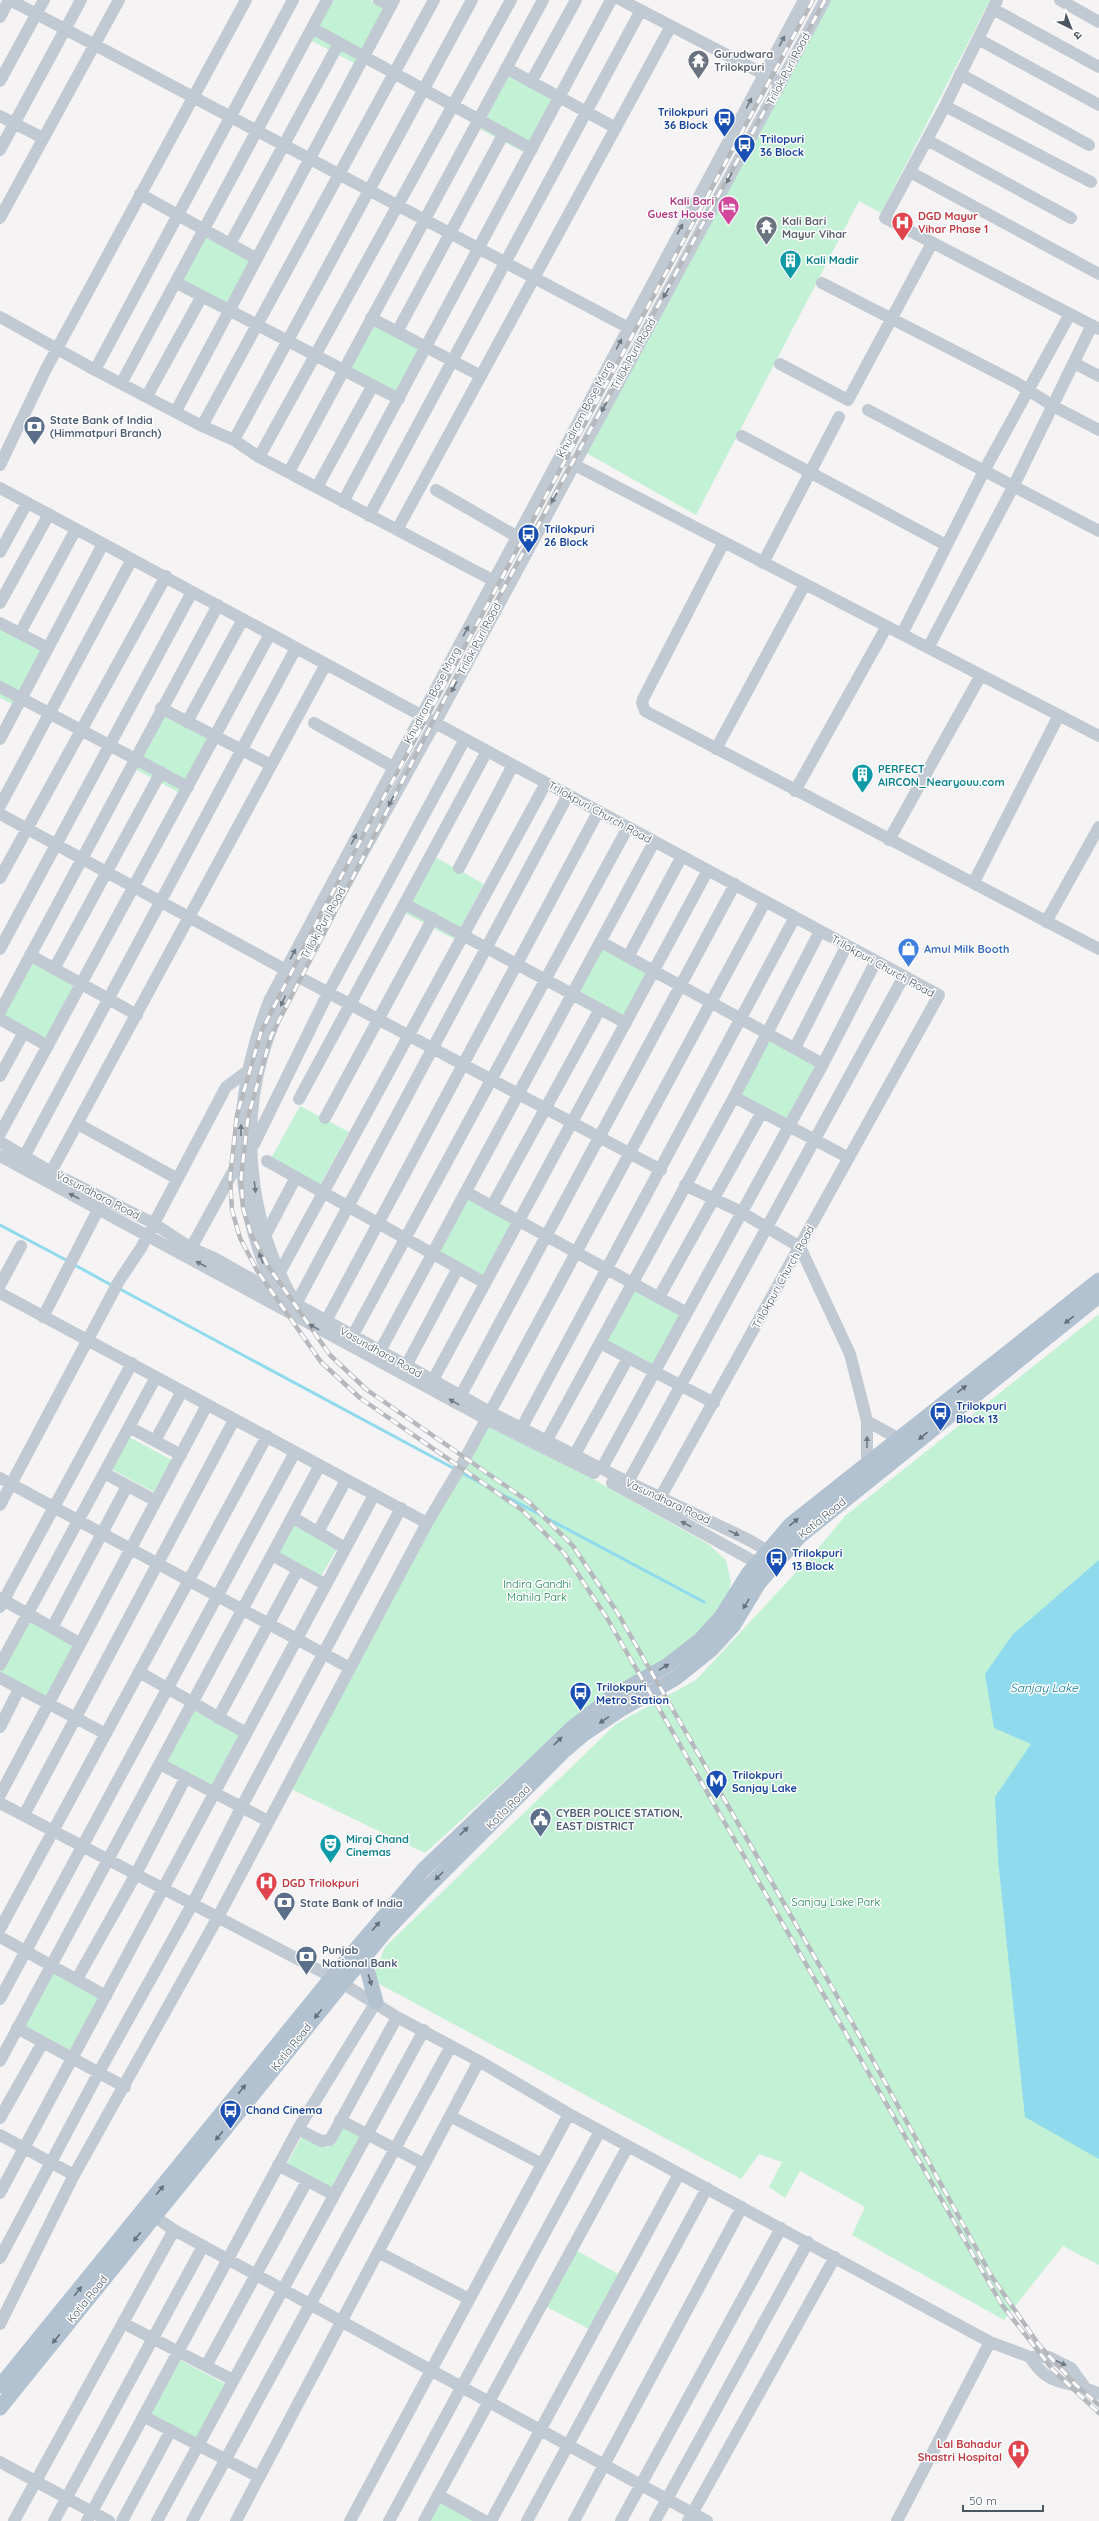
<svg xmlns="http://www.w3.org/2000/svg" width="1099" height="2521" font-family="Quicksand,'Noto Sans Devanagari',sans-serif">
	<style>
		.green { fill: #c3f1d5 }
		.water { fill: #90daee }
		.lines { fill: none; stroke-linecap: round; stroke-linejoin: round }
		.stream { stroke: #90daee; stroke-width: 3 }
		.minor { stroke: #c1cad2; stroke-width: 12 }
		.major { stroke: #b3c2d1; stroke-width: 15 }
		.rail-casing { stroke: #b5b8bd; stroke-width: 4.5 }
		.rail { stroke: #fff; stroke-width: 3; stroke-dasharray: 9; stroke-linecap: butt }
		.oneway { fill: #6e7983 }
		.oneway2 { fill: #64717d }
		.labels { text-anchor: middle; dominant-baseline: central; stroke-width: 3; stroke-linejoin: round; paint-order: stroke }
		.worship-label { font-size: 11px; font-weight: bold; fill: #5b616d; stroke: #fff; text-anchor: start }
		.street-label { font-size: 11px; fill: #4a5661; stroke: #fff }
		.transit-label { font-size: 11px; font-weight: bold; fill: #164399; stroke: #fff; text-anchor: start }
		.hotel-label { font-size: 11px; font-weight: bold; fill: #b23c85; stroke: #fff; text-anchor: end }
		.health-label { font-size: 11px; font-weight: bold; fill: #be3a42; stroke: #fff; text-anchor: start }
		.culture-label { font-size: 11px; font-weight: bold; fill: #0d838f; stroke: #fff; text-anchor: start }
		.service-label { font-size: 11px; font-weight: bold; fill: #4e5e75; stroke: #fff; text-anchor: start }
		.shop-label { font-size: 11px; font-weight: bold; fill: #366cbe; stroke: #fff; text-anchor: start }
		.park-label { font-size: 11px; fill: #17864f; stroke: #fff }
		.water-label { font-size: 12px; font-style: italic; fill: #0c7c9b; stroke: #fff }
	</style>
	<rect width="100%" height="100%" fill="#f5f3f3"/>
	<path class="green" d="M330 0H370L388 10 358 65 308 39Z
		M827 0H990L881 213 859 201 696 515 583 451Z
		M506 71 555 98 525 153 476 127Z
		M206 233 255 260 225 315 175 289Z
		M373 320 422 347 392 402 342 376Z
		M0 626 44 650 14 705 0 698Z
		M161 711 210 738 180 793 131 767Z
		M435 857 484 884 454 939 405 913Z
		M602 946 650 972 621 1027 571 1001Z
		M28 959 77 986 47 1041 0 1016Z
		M767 1040 816 1066 786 1121 736 1095Z
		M300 1106 349 1132 319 1187 269 1162Z
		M466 1196 515 1223 486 1278 436 1252Z
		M633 1286 682 1313 652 1368 602 1342Z
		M1099 1314V2265L1063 2246 1004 2320 852 2235 865 2207 800 2171 785 2198 769 2187 782 2162 759 2154 741 2179 372 1980 385 1947 616 1724 696 1680 816 1551 845 1516Z
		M488 1420 708 1544 726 1560 731 1582 728 1597 694 1639 565 1726 425 1853 291 1789Z
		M127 1436 172 1460 154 1492 109 1468Z
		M294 1522 338 1547 320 1578 276 1554Z
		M27 1618 75 1644 46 1699 0 1675V1666Z
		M192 1707 241 1733 211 1789 161 1763Z
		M51 1968 100 1995 70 2050 21 2024Z
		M341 2124 363 2136 332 2191 286 2166 303 2134 328 2148Z
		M574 2249 622 2276 593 2331 543 2305Z
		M178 2359 227 2385 197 2441 147 2415Z
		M440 2501 478 2521H429Z"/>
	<path class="water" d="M1099 1560V2159L1025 2117 998 1860 995 1797 1031 1744 994 1728 985 1674 1013 1634Z"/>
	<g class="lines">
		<path class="stream" d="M0 1225 68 1261
			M73 1264 113 1286
			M118 1288 455 1469
			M460 1472 704 1602"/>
		<path class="minor" d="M10 0 627 327
			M379 0 391 6
			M621 0 781 83
			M997 0 945 106 885 218 1099 329
			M1060 0 1099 22
			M993 9 1099 67
			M0 17 9 0
			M312 28 532 149
			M978 39 1099 105
			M506 68 616 128
			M960 74 1089 145
			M0 81 44 0
			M531 82 576 0
			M945 106 1091 182
			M0 116 43 138
			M927 140 1071 218
			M0 150 81 0
			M910 172 1099 274
			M140 194 257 259
			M0 218 119 0
			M230 244 339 43
			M177 283 399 399
			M822 283 1017 383 1053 406 1099 430
			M0 317 95 370 202 426 234 440 259 457 500 584
			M371 318 481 376
			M397 332 504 133
			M1074 363 1099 376
			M780 364 848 400 932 243
			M95 370 293 0
			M122 382 327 0
			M147 396 202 296
			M868 410 1099 531
			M176 411 394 0
			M202 426 434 0
			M742 436 946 545
			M234 440 472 0
			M259 457 511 0
			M567 461 1099 736
			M0 465 46 369 246 0
			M289 472 543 0
			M317 487 373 385
			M0 488 939 995 655 1507
			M436 490 516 536
			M343 502 611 0
			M369 516 641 10
			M397 530 671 26
			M724 542 643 699 642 703 645 711 1099 949
			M0 552 27 503
			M763 563 839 417
			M0 603 49 514
			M0 623 48 648
			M20 633 76 529
			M902 634 984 471 1070 314
			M928 648 1013 487 1092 325
			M0 687 188 787
			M161 708 271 765
			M187 722 243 619
			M314 723 393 767
			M0 739 103 544
			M716 749 805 584
			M795 791 887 626
			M0 806 132 559
			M0 814 295 975 661 1170
			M889 840 981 675
			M459 868 513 765
			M0 878 166 576
			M974 882 1059 715
			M405 904 626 1023
			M1046 922 1099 827
			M601 942 823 1064
			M0 949 192 592
			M30 955 137 1015
			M628 957 682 856
			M54 969 161 772
			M0 1012 218 605
			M0 1019 48 1046
			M795 1048 847 945
			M0 1076 24 1032
			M734 1097 849 1158
			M299 1099 487 751
			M325 1118 433 918
			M78 1124 176 1178
			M0 1134 270 634
			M0 1142 51 1172 153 1223 191 1248 214 1258 490 1412 628 1482 747 1539 768 1551 771 1558
			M254 1144 329 991 465 739
			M25 1155 296 648
			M0 1156 486 1419 594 1473
			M267 1161 485 1283
			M51 1172 326 664
			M685 1185 741 1212 800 1247 850 1354 867 1421V1463
			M466 1192 687 1313
			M492 1206 600 1009
			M265 1236 296 1177
			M191 1248 241 1157
			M280 1272 546 783
			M0 1285 21 1246
			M0 1293 427 1523
			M276 1294C230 1194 230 1100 270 999L804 0
			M659 1297 762 1112
			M296 1304C252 1231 239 1135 263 1054 271 1026 283 1001 295 975L435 723 825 0
			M296 1304 568 795
			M43 1317 102 1202
			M326 1321 598 812
			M352 1337 628 827
			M600 1343 714 1403
			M380 1351 654 842
			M406 1366 458 1268
			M433 1380 708 870
			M461 1395 735 884
			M867 1421 899 1439
			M129 1427 181 1455
			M522 1427 795 917
			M547 1440 734 1097 820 931
			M155 1441 182 1391
			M575 1454 628 1358
			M602 1468 823 1064 876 961
			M104 1473 156 1501
			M0 1478 350 1668
			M628 1482 904 976
			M612 1483 757 1563 765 1564
			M0 1505 119 1281 141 1248 226 1087 249 1070
			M292 1517 345 1548
			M318 1532 346 1480
			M272 1555 326 1585
			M0 1598 79 1643
			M0 1607 132 1363
			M52 1628 127 1486
			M0 1665 156 1377
			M139 1672 246 1733
			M0 1678 106 1734
			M218 1718 298 1569
			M0 1727 19 1689
			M160 1764 268 1821
			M0 1795 207 1405
			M0 1803 332 1977 397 2017 479 2061 569 2114 990 2342 1030 2357H1049L1071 2368 1084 2386
			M24 1815 234 1420
			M0 1929 267 1436
			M0 1937 106 1996
			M77 1979 136 1874 186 1777
			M0 1999 295 1452
			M17 2028 125 2087
			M0 2061 320 1465
			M450 2116 542 2164
			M0 2118 43 2042
			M340 2120 424 2164
			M298 2129 321 2141 330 2140 397 2017
			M0 2135 74 2175
			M278 2165 334 2195
			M0 2193 374 1495
			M148 2212 174 2230 707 2521
			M378 2252 469 2299
			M0 2258 99 2072 193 1903 242 1806 401 1508
			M123 2323 233 2380
			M0 2324 74 2175 218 1917 427 1523 461 1466 765 902
			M1030 2357C1051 2391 1069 2378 1099 2394
			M206 2366 307 2181
			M143 2416 259 2477
			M0 2462 109 2521
			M438 2495 485 2521
			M14 2521 174 2230
			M54 2521 203 2246
			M87 2521 298 2129 376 2002
			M122 2521 171 2430
			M157 2521 424 2030
			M192 2521 451 2046
			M236 2521 479 2061
			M350 2521 569 2114
			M389 2521 600 2131
			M424 2521 628 2146
			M491 2521 679 2174
			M527 2521 707 2188
			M574 2521 742 2207
			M621 2521 781 2228
			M655 2521 808 2242
			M688 2521 835 2257
			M897 2521 990 2342"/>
		<path class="major" d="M364 1958 376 2002
			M0 2386 332 1977 423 1870 572 1728 613 1696 668 1665 700 1640 721 1617 748 1574 790 1525 1099 1280
			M0 2408 343 1983 386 1931 421 1894 564 1751 584 1734 620 1710 676 1678 711 1650 733 1626 759 1583 799 1537 1099 1296"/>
		<defs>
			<path id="rail" d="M813 0 322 912 261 1032 237 1115 230 1178 232 1210 240 1238 258 1272 321 1362 360 1398 522 1510 564 1553 607 1618 1002 2305 1053 2370 1099 2413
				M825 0 469 652 271 1036 248 1117 241 1178 243 1208 251 1234 268 1266 330 1355 367 1390 529 1502 573 1546 617 1612 853 2024 992 2277 1039 2345 1076 2385 1099 2405"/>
		</defs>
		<use href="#rail" class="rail-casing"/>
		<use href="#rail" class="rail"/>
	</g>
	<defs><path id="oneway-solid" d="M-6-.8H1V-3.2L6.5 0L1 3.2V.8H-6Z"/></defs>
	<g class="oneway">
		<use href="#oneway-solid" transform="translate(782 41) rotate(-62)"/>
		<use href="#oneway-solid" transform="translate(749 103) rotate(-62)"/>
		<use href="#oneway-solid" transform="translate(729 178) rotate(119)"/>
		<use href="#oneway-solid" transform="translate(680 229) rotate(-62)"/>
		<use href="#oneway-solid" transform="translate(666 293) rotate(119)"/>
		<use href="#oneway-solid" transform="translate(619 344) rotate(-62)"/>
		<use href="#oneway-solid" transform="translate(604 407) rotate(119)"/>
		<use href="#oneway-solid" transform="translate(554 498) rotate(119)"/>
		<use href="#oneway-solid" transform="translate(466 631) rotate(-62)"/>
		<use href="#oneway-solid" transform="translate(454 687) rotate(118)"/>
		<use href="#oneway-solid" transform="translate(391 801) rotate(119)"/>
		<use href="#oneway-solid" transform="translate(354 839) rotate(-62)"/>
		<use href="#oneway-solid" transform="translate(293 954) rotate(-62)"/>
		<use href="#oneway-solid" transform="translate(283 1001) rotate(115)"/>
		<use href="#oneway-solid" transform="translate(241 1130) rotate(-90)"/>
		<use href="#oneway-solid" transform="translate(255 1187) rotate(83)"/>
		<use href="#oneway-solid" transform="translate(74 1196) rotate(-152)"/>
		<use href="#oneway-solid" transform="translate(261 1258) rotate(-111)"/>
		<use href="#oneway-solid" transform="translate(201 1264) rotate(-152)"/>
		<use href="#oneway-solid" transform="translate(314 1327) rotate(-151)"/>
		<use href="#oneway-solid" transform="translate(454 1402) rotate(-151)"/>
		<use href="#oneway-solid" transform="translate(867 1442) rotate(-90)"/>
		<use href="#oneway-solid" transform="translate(686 1524) rotate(-152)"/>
		<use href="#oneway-solid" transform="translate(734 1533) rotate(26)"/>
		<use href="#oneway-solid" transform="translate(1061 2363) rotate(26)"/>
	</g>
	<g class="oneway2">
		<use href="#oneway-solid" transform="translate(1069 1320) rotate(141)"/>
		<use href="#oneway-solid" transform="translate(962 1389) rotate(-38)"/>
		<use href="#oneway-solid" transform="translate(923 1436) rotate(141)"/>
		<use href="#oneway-solid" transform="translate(794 1522) rotate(-40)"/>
		<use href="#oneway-solid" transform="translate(746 1604) rotate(121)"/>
		<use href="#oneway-solid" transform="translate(664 1667) rotate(-31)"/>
		<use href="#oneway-solid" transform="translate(604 1720) rotate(146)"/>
		<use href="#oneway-solid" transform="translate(558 1741) rotate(-44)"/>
		<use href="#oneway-solid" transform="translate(464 1831) rotate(-44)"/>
		<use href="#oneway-solid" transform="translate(439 1876) rotate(135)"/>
		<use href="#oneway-solid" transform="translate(376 1926) rotate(-49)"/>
		<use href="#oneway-solid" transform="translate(370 1980) rotate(74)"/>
		<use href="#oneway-solid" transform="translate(318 2014) rotate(129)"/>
		<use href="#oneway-solid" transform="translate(242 2089) rotate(-51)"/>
		<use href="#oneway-solid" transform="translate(219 2136) rotate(129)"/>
		<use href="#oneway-solid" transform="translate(160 2190) rotate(-50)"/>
		<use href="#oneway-solid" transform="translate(137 2237) rotate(128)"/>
		<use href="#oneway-solid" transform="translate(78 2291) rotate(-51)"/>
		<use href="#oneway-solid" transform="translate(56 2339) rotate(129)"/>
	</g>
	<defs>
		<symbol id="temple-pin" viewBox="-11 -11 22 30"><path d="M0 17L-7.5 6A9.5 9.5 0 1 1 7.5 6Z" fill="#6b7280" stroke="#fff"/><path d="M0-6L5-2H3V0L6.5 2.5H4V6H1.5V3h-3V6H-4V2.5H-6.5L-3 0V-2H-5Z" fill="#fff"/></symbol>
		<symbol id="bus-pin" viewBox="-11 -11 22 30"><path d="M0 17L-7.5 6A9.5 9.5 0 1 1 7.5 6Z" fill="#1a4fb4" stroke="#fff"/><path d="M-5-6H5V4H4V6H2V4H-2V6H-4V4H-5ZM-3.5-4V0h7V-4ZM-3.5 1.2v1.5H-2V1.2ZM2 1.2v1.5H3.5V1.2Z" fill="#fff"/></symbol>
		<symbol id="hotel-pin" viewBox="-11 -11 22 30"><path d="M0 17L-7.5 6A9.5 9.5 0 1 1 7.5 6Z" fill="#d1479c" stroke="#fff"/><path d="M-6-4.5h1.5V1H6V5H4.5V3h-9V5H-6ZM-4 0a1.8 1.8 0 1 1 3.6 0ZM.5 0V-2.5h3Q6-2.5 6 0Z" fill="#fff"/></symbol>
		<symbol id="hospital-pin" viewBox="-11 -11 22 30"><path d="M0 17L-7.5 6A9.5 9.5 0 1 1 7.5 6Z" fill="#e0444e" stroke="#fff"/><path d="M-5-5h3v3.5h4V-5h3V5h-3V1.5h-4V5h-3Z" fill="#fff"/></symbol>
		<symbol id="building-pin" viewBox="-11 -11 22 30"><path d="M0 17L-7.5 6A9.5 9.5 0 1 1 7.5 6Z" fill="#0f9aa8" stroke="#fff"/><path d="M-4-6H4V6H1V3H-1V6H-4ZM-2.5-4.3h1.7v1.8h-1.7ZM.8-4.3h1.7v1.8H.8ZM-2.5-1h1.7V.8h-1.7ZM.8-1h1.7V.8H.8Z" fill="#fff"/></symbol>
		<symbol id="bank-pin" viewBox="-11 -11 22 30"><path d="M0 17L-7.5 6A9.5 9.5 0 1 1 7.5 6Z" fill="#5c6f8a" stroke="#fff"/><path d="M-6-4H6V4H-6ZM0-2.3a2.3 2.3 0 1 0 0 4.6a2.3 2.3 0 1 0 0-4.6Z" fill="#fff"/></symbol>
		<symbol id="shop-pin" viewBox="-11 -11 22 30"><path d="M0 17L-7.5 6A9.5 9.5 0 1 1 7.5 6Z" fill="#3f7fe0" stroke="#fff"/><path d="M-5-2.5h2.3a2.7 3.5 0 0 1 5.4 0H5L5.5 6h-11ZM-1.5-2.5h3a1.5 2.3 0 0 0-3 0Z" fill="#fff"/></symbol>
		<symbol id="metro-pin" viewBox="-11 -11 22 30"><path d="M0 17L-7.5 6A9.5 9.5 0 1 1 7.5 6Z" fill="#1a4fb4" stroke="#fff"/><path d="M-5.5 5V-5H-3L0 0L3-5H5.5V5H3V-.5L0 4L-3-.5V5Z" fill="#fff"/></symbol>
		<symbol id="civic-pin" viewBox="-11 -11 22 30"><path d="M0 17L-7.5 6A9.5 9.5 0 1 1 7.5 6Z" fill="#5c6f8a" stroke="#fff"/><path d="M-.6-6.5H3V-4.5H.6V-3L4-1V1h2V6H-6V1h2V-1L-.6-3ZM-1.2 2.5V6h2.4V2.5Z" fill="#fff"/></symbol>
		<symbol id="theatre-pin" viewBox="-11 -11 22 30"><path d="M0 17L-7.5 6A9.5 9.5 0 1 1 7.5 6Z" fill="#0f9aa8" stroke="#fff"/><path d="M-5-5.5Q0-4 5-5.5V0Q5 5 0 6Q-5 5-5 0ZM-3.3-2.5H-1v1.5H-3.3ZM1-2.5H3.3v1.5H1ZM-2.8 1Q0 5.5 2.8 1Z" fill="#fff"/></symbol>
	</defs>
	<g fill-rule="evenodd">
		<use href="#temple-pin" x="686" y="48" width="25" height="34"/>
		<use href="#bus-pin" x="712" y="106" width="25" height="34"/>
		<use href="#bus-pin" x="732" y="132" width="25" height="34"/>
		<use href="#hotel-pin" x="716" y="194" width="25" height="34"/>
		<use href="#hospital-pin" x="890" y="210" width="25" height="34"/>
		<use href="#temple-pin" x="754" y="214" width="25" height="34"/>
		<use href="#building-pin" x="778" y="248" width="25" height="34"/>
		<use href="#bank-pin" x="22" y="414" width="25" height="34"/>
		<use href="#bus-pin" x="516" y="522" width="25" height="34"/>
		<use href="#building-pin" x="850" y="762" width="25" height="34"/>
		<use href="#shop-pin" x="896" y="936" width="25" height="34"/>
		<use href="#bus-pin" x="928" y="1400" width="25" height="34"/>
		<use href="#bus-pin" x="764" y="1546" width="25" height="34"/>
		<use href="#bus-pin" x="568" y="1680" width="25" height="34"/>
		<use href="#metro-pin" x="704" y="1768" width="25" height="34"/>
		<use href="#civic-pin" x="528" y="1806" width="25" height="34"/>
		<use href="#theatre-pin" x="318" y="1832" width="25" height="34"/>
		<use href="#hospital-pin" x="254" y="1870" width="25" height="34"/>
		<use href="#bank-pin" x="272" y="1890" width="25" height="34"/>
		<use href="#bank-pin" x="294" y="1944" width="25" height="34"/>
		<use href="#bus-pin" x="218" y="2098" width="25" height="34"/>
		<use href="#hospital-pin" x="1006" y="2438" width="25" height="34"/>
	</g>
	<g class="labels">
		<g class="worship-label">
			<text x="714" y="54">Gurudwara<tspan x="714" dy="13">Trilokpuri</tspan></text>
			<text x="782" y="221">Kali Bari<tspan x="782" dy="13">Mayur Vihar</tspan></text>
		</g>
		<g class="street-label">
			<text transform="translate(788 69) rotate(-62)">Trilok Puri Road</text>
			<text transform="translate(633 354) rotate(-61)">Trilok Puri Road</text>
			<text transform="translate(585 409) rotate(-62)">Khudiram Bose Marg</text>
			<text transform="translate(479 639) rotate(-62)">Trilok Puri Road</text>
			<text transform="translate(432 695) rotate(-62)">Khudiram Bose Marg</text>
			<text transform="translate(600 812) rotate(29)">Trilokpuri Church Road</text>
			<text transform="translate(323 923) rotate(-61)">Trilok Puri Road</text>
			<text transform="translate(883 966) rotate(29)">Trilokpuri Church Road</text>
			<text transform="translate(98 1195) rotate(27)">Vasundhara Road</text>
			<text transform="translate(783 1277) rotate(-61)">Trilokpuri Church Road</text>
			<text transform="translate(381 1352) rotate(29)">Vasundhara Road</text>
			<text transform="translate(668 1501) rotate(25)">Vasundhara Road</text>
			<text transform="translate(822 1518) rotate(-39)">Kotla Road</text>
			<text transform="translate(508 1807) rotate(-45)">Kotla Road</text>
			<text transform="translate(291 2047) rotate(-51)">Kotla Road</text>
			<text transform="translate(87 2299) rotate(-51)">Kotla Road</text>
		</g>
		<g class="transit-label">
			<text x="708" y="112" text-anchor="end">Trilokpuri<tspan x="708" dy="13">36 Block</tspan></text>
			<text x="760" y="139">Trilopuri<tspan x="760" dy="13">36 Block</tspan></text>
			<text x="544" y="529">Trilokpuri<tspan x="544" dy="13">26 Block</tspan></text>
			<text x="956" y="1406">Trilokpuri<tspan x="956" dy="13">Block 13</tspan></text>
			<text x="792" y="1553">Trilokpuri<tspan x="792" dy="13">13 Block</tspan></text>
			<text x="596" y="1687">Trilokpuri<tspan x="596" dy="13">Metro Station</tspan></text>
			<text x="732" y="1775">Trilokpuri<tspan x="732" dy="13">Sanjay Lake</tspan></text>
			<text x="246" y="2110">Chand Cinema</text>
		</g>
		<g class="hotel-label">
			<text x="714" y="201">Kali Bari<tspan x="714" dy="13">Guest House</tspan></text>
		</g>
		<g class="health-label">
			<text x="918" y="216">DGD Mayur<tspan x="918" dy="13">Vihar Phase 1</tspan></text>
			<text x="282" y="1883">DGD Trilokpuri</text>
			<text x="1002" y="2444" text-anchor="end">Lal Bahadur<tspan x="1002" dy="13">Shastri Hospital</tspan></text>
		</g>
		<g class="culture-label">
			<text x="806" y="260">Kali Madir</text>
			<text x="878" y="769">PERFECT<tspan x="878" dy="13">AIRCON_Nearyouu.com</tspan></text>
			<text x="346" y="1839">Miraj Chand<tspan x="346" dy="13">Cinemas</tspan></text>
		</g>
		<g class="service-label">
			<text x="50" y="420">State Bank of India<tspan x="50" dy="13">(Himmatpuri Branch)</tspan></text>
			<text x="556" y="1813">CYBER POLICE STATION,<tspan x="556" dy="13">EAST DISTRICT</tspan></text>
			<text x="300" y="1903">State Bank of India</text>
			<text x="322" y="1950">Punjab<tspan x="322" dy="13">National Bank</tspan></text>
		</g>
		<g class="shop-label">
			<text x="924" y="949">Amul Milk Booth</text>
		</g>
		<g class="park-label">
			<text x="537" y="1584">Indira Gandhi<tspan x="537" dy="13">Mahila Park</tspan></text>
			<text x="836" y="1902">Sanjay Lake Park</text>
		</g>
		<g class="water-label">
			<text x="1044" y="1687">Sanjay Lake</text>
		</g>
	</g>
	<g transform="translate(1071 28) rotate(137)" stroke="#ffffff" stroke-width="3" paint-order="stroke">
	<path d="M0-3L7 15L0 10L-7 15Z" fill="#4a5661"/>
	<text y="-6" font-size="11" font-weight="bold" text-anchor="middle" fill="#4a5661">उ</text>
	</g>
	<path d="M963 2505v6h80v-6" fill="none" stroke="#4a5661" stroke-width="2"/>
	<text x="969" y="2505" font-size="12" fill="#4a5661" stroke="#ffffff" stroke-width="3" paint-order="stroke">50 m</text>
</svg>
